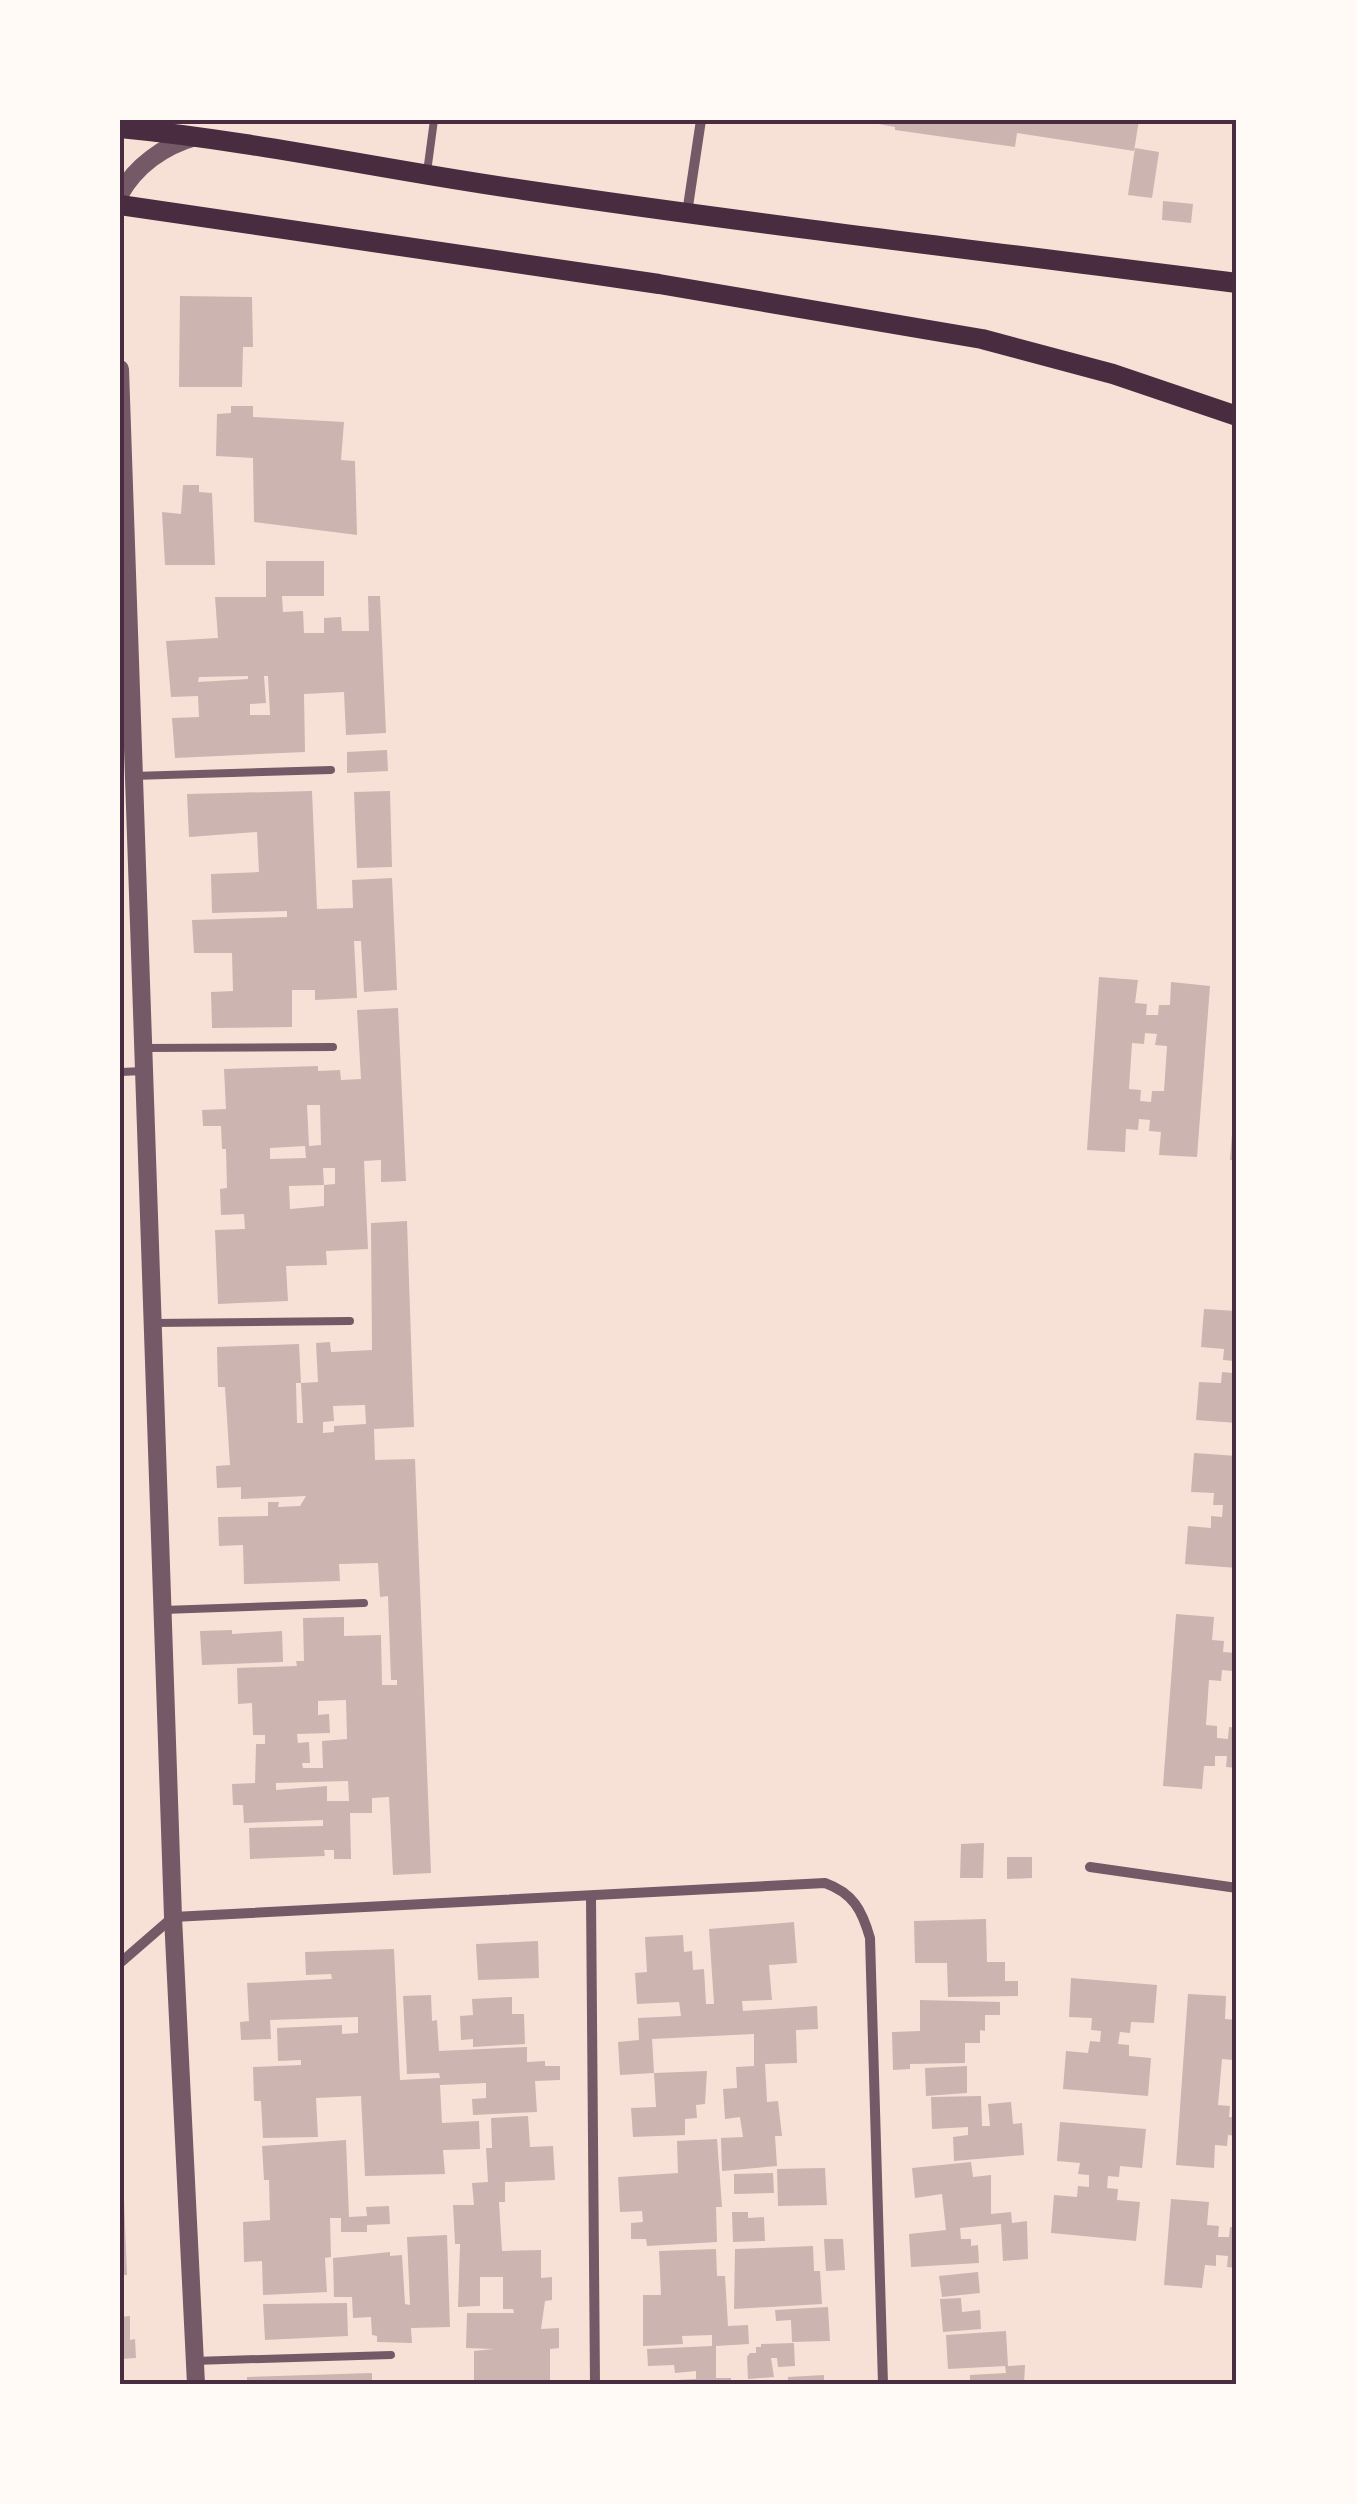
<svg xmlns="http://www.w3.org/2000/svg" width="1357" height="2504" font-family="'Zilla Slab',serif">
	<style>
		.building { fill: #ccb4b1; fill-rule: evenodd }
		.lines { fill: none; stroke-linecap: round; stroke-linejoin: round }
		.service { stroke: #755966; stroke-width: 8 }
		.minor { stroke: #755966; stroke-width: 10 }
		.tertiary { stroke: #755966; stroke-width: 18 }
		.secondary { stroke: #4a2c40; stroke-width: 20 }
		.neatline { fill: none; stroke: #4a2c40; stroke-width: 4 }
	</style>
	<rect width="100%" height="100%" fill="#f7e1d7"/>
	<path class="building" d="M874 120H1139L1134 151 1017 133 1015 147 895 130V127L873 123Z
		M1135 148 1159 152 1152 198 1128 195Z
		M1163 201 1193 204 1191 223 1162 220Z
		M180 296 252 297 253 347H243L242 387H179Z
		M231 406H253V417L344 422 341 460 355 461 357 535 254 522 253 458 216 456 217 414 231 413Z
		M183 485H199V492L212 493 215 565H165L162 512 181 514Z
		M266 561H324V596H282L283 612 303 611 304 633H324V618L341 617 342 631H369L368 596H380L386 733 346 735 344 692 304 694 305 752 175 758 172 718 199 717 198 696 171 697 166 641 218 638 215 597H266ZM248 676V679L198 682 199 677ZM264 676H268L270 715H250V704L266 703Z
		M387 750 388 771 347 773V752Z
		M312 791 317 909 353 908 352 880 392 878 397 990 364 992 361 941H354L357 998 315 1000V990H292V1027L212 1028 211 992 233 991 232 953H194L192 920 287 917V911L212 913 211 874 259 872 257 832 189 837 187 794Z
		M390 791 392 867 357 868 354 792Z
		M1099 977 1138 980 1135 1003 1147 1004 1146 1015H1158L1159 1005H1170L1171 982 1210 986 1197 1157 1159 1155 1161 1132 1149 1131 1150 1120 1139 1119 1138 1130 1126 1129 1125 1152 1087 1150ZM1145 1033 1157 1034 1155 1045 1167 1046 1164 1091H1152L1151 1102 1140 1101 1141 1090 1129 1089 1132 1043 1144 1044Z
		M398 1008 406 1181 381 1182V1160L364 1161 368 1249 326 1251 327 1265 286 1266 288 1301 218 1304 215 1230 245 1229 244 1214 221 1215 220 1189 227 1188 226 1149H222L221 1126H203L202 1110 226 1109 224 1069 318 1066V1071L340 1070 341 1080 361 1079 357 1010ZM307 1105H320L321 1145 309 1146ZM305 1146 306 1158 270 1159V1148ZM323 1168H335V1184L324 1185V1206L290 1209 289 1186 324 1185Z
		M1234 1107H1237V1160H1230Z
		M407 1221 414 1427 374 1429 375 1460 415 1459 431 1873 393 1875 389 1797 372 1798V1813H350L351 1859H334V1850H324L325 1856 250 1859 249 1828 323 1826V1820L244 1823 243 1805H233L232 1784 255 1783 256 1744H265V1735H253L252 1703 238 1704 237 1668 297 1666 296 1661H304L303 1618 344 1617V1636L381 1635 382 1685H397V1680H391L388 1596 380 1597 378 1563 339 1564 340 1581 244 1584 243 1545 219 1546 218 1517 268 1516V1502H279L278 1507 300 1506 306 1496 241 1499V1487L217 1488 216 1466 230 1465 225 1387H218L217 1347 299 1344 301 1383H296L297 1423H303L301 1383 318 1382 316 1343 330 1342 331 1352 372 1350 371 1223ZM365 1405 366 1424 334 1426V1432L323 1433V1422L334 1421 333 1406ZM346 1700 347 1739 322 1741 323 1768H303L302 1763H310L309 1742 298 1743 297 1734 330 1733 329 1714 318 1715V1701ZM348 1781 349 1801H327V1786L276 1790V1783Z
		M1204 1309 1237 1311V1423L1196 1420 1199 1382 1221 1383 1222 1372 1233 1373 1234 1361 1223 1360 1224 1349 1201 1347Z
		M1194 1453 1237 1456V1568L1185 1564 1188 1526 1211 1528V1516L1222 1517 1223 1505H1213L1214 1493 1191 1492Z
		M1176 1614 1214 1617 1212 1640 1224 1641 1223 1652 1237 1653V1682H1232L1233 1671 1222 1670 1221 1681 1209 1680 1206 1725 1217 1726V1738L1228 1739 1229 1727 1237 1728V1768L1226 1767 1227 1756H1215V1766H1204L1202 1789 1163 1786Z
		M232 1630V1634L282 1631 283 1662 202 1665 200 1631Z
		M984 1843 983 1878H960L961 1844Z
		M1007 1857H1032V1878L1007 1879Z
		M986 1919 987 1962H1005V1981H1018V1996L948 1997 947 1963H915L914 1921Z
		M794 1922 797 1963 769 1965 772 2000 742 2001 743 2011 817 2006 818 2029 796 2030 797 2063 765 2064 767 2102 778 2101 782 2136H775L777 2166 722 2171 721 2138 743 2137 740 2117 725 2119 723 2089 737 2088 736 2067 754 2066V2034L652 2039 654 2073 620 2075 618 2042 639 2040 638 2018 681 2016 679 2002 637 2004 635 1973 647 1972 645 1937 683 1935 684 1952 692 1951 693 1970 704 1969 706 2004H714L709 1929Z
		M538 1941 539 1978 478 1980 476 1944Z
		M394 1949 400 2080 440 2078 439 2073 407 2074 403 1996 431 1995 432 2021 437 2020 439 2051 527 2047V2062L545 2061V2066H560V2080L535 2081 537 2112 473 2115 472 2099 486 2098V2083L440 2085 442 2123 479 2121 480 2149 443 2150 445 2174 365 2176 361 2096 316 2098 318 2137 263 2138 261 2101H254L253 2067 301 2065V2060L278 2061 277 2028 342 2025V2034L358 2033V2017L270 2020 271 2039 241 2040 240 2022 249 2021 247 1983 332 1979 331 1974 306 1975 305 1952Z
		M1071 1978 1157 1985 1154 2023 1131 2022 1130 2033 1120 2032 1118 2044 1129 2045V2056L1151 2058 1148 2096 1063 2089 1066 2051 1088 2053 1090 2041 1100 2042 1101 2031 1091 2030 1092 2018 1069 2017Z
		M1188 1994 1226 1996 1225 2019 1236 2020 1237 2049H1234L1233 2060 1222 2059 1218 2105 1230 2106 1229 2117H1237V2136L1228 2135 1227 2146 1215 2145 1214 2168 1176 2165Z
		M512 1997V2014H524L525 2044 473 2047V2039L461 2040 460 2016 473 2015 472 1999Z
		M920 2000 1000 2002V2015H985V2031L980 2030V2043H965V2063L910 2064V2069L893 2070 892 2032 920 2031Z
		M967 2066V2093L926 2096 925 2068Z
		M707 2071 705 2104 696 2105 697 2118 685 2119V2135L633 2137 631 2108 656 2107 654 2073Z
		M981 2096 982 2126H990L988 2104 1011 2102 1013 2124 1022 2123 1024 2155 954 2161 953 2137 968 2135V2127L932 2129 931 2097Z
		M528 2116 530 2147 553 2146 555 2180 505 2182V2202H499L502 2251 541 2250V2278L552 2277V2300L545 2301 541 2329 559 2328V2348L550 2349V2384L474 2383V2351L494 2349 466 2348 467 2313H514L513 2309H503V2277H480V2306L458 2307 460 2244H455L453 2205H474L472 2183 488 2182 486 2148H492L491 2118Z
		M1060 2122 1146 2129 1142 2168 1120 2166 1119 2177 1108 2176 1107 2188 1118 2189 1117 2200 1140 2202 1136 2241 1051 2233 1054 2195 1077 2197 1078 2186 1089 2187V2175L1078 2174 1080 2163 1057 2161Z
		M717 2139 722 2207H716L717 2242 647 2246 646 2239H631V2223L643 2222 642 2211 620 2212 618 2177 678 2173 677 2141Z
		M346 2140 349 2217 367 2216 366 2207 389 2206 390 2224 367 2225V2232H341V2218H330L331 2257 325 2258 327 2292 263 2295 262 2261 244 2262 243 2222 270 2220 269 2180H264L262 2146Z
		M971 2162 973 2177 991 2175V2214L1011 2212 1012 2223 1027 2221 1028 2259 1003 2261 1001 2224 960 2228 961 2239H971V2246L978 2245 979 2263 911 2267 909 2234 946 2230 942 2194 915 2198 912 2168Z
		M825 2168 827 2205 778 2206 777 2169Z
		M120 2173H123L127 2275H120Z
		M773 2173 774 2193 734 2194V2174Z
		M1171 2199 1209 2202 1207 2225 1219 2226 1218 2237H1229L1230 2227H1237V2268L1227 2267 1228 2256 1216 2255V2266L1205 2265 1202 2288 1164 2285Z
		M732 2212H748V2218L764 2217 765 2241 733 2242Z
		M447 2235 450 2327 411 2328 412 2343 377 2342V2336L372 2335 371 2317 353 2318 352 2297H334L333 2258 390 2252V2256L402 2255 405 2304 410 2305 407 2237Z
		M824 2239H843L845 2270 826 2271Z
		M813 2246 814 2271H820L822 2304 734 2309 735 2249Z
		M716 2249 717 2276H725L728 2326 748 2325 749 2344 716 2346V2378H731V2384H676V2380L696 2379V2371L675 2373 674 2365 648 2366 647 2349 712 2346V2335L682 2336 683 2344 643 2346V2295H661L659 2251Z
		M978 2272 980 2293 942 2297 939 2276Z
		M961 2298 962 2312 980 2310 981 2329 943 2332 940 2299Z
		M347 2303 348 2336 265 2340 263 2304Z
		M828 2307 830 2341 792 2342 791 2320 776 2321 775 2310Z
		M130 2316V2340L135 2339 136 2358 120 2359V2317Z
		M1006 2331 1008 2366 1025 2365 1024 2384H970V2375L1006 2373 1005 2366 948 2369 946 2335Z
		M794 2343 795 2366 778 2367 777 2358H771L774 2377 748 2379 747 2357 750 2353H756V2347H761V2344Z
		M372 2373V2384H247V2377Z
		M824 2375V2384H788V2377Z"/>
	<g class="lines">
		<path class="service" d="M427 172 434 120
			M133 776 331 770
			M143 1048 333 1047
			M120 1072 144 1071
			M153 1323 350 1321
			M163 1610 364 1603
			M194 2361 391 2355"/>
		<path class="minor" d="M687 213 701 120
			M1090 1867 1237 1888
			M591 1896 595 2384
			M120 1963 173 1917 825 1883C853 1893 862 1910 870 1938L883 2384"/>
		<path class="tertiary" d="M120 194C136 166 163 146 195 137
			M120 369 173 1917 196 2384"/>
		<path class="secondary" d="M120 128C256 141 389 171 524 190 761 225 999 253 1237 283
			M120 205 659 284 982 339 1113 374 1237 416"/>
	</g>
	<rect width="1357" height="2504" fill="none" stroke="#fffaf5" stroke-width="245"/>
	<rect x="122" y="122" width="1112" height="2260" class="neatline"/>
</svg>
